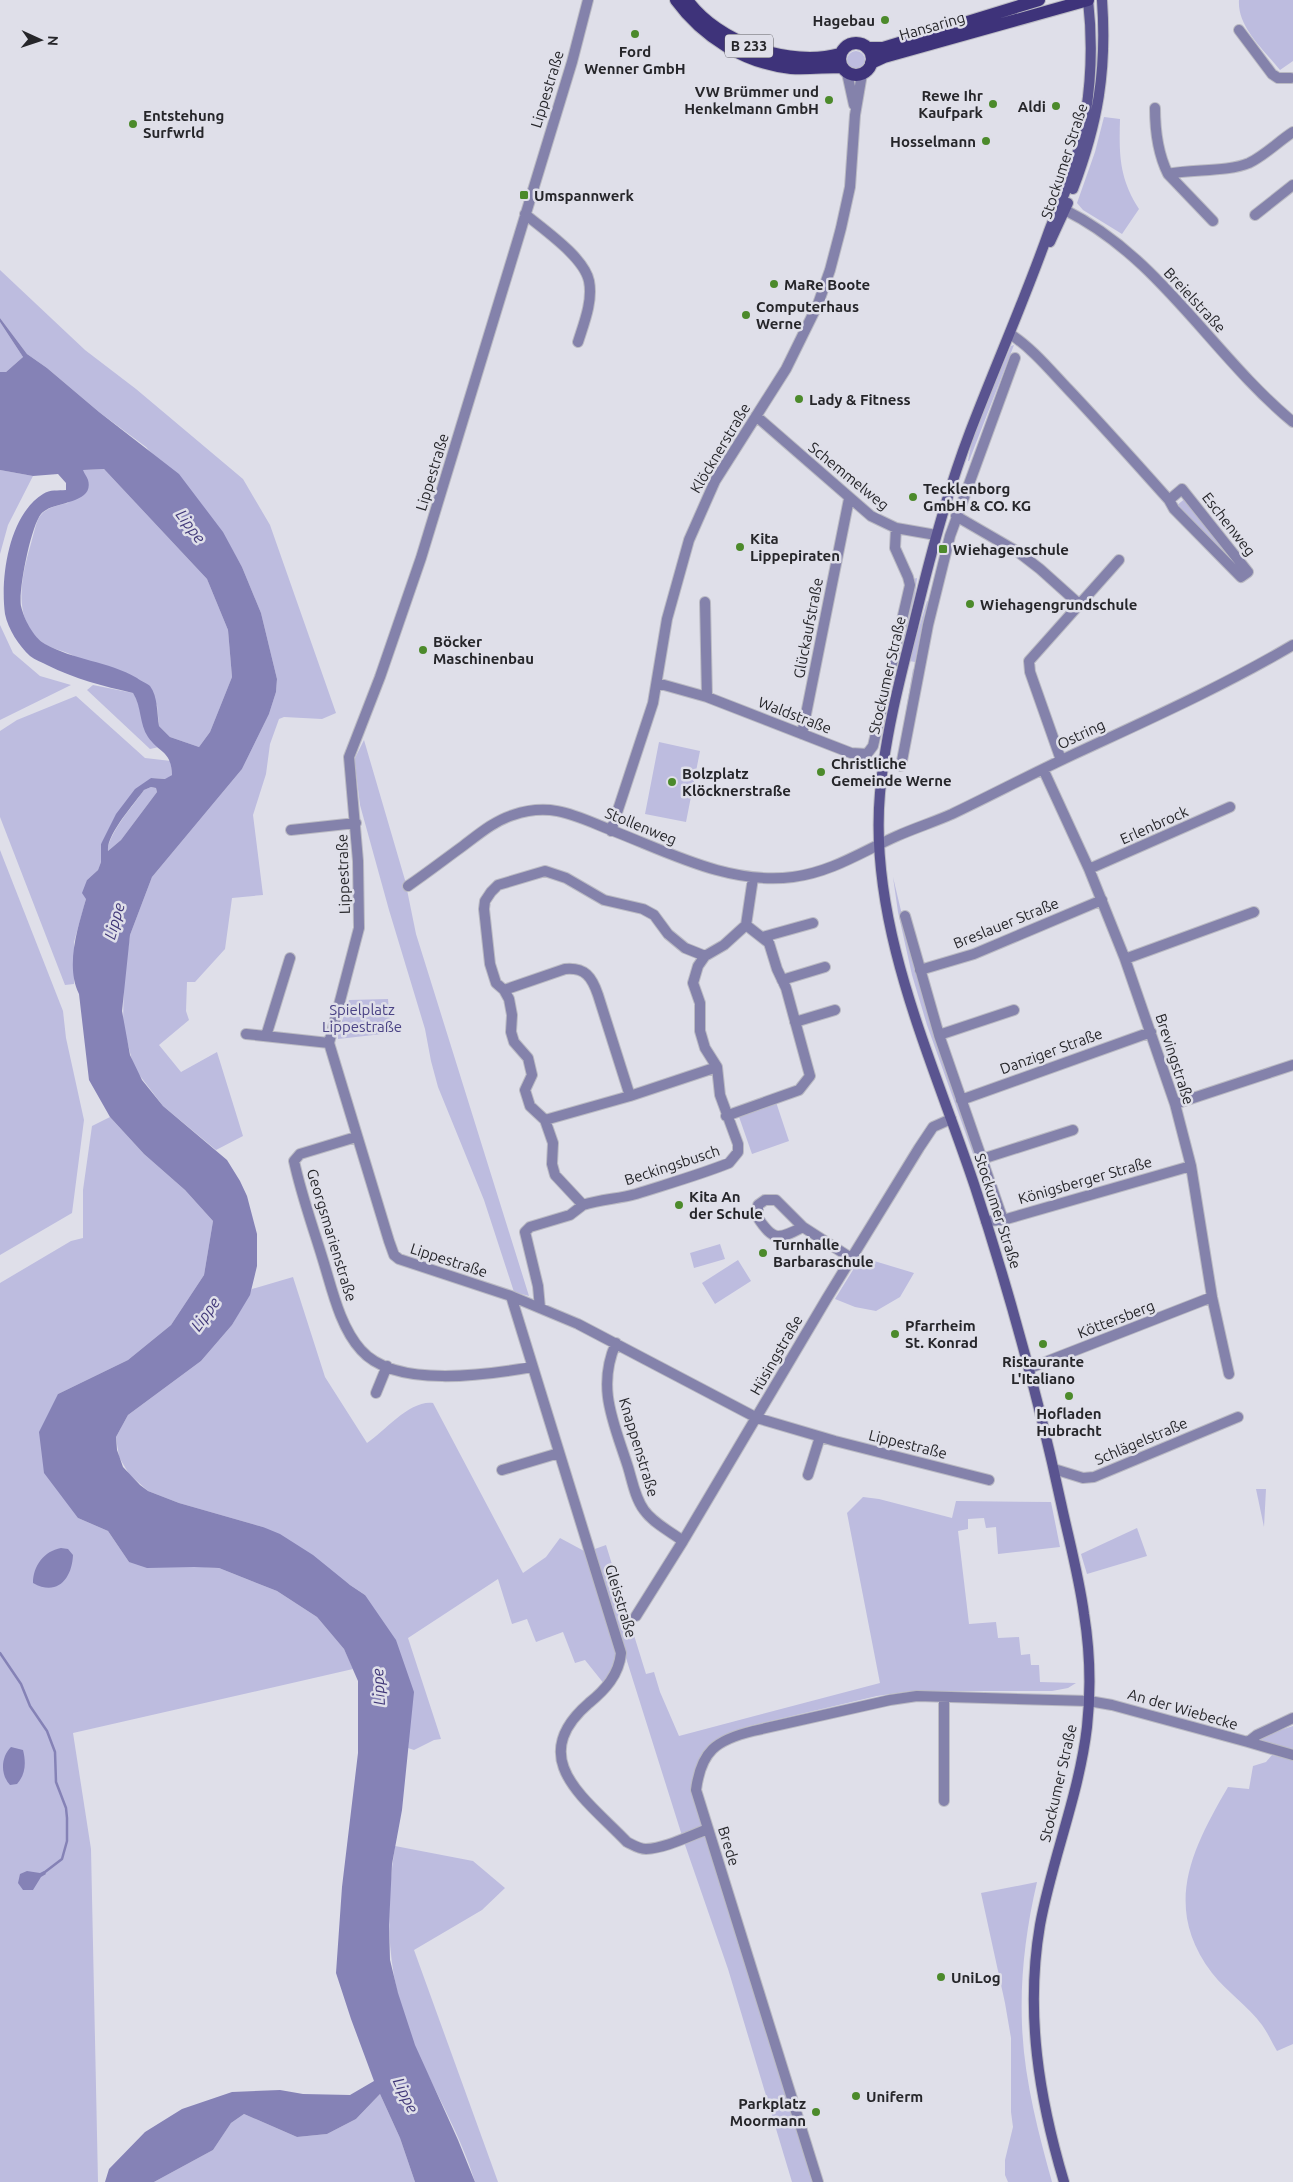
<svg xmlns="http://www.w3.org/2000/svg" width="1293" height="2182" font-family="Ubuntu,sans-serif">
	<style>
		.green { fill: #bdbcdf }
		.water { fill: #8582b6; fill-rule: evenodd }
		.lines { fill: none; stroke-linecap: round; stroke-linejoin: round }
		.stream { stroke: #8582b6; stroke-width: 2.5 }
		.minor-casing { stroke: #babac3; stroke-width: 12 }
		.secondary-casing { stroke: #babac3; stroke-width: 12 }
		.primary-casing { stroke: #babac3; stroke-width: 14 }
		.minor { stroke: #8482ab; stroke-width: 10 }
		.secondary { stroke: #5a5490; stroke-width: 10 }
		.primary { stroke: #3e337a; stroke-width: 12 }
		.poi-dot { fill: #4c8a2b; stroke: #dfdfe9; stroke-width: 2 }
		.labels { text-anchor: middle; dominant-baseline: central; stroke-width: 5; stroke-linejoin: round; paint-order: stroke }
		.shield { fill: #dfdfe9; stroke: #5e5e63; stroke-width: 1 }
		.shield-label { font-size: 14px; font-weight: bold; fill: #26262a }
		.poi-label { font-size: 15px; font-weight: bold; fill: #26262a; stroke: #dfdfe9; text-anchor: start }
		.street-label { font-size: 15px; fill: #26262a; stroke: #dfdfe9 }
		.park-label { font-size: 15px; fill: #4b4385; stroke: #dfdfe9 }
		.water-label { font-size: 16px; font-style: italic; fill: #413879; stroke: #dfdfe9 }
	</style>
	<rect width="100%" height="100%" fill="#dfdfe9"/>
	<path class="green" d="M1239 0H1293V61L1280 70C1264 50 1237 27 1239 0Z
		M847 60a9 9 0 1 1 18 0a9 9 0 1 1-18 0Z
		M1104 117 1120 119C1119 154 1119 178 1139 209L1122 234 1083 210 1077 203 1095 152Z
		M0 270 85 350 136 389 243 479 270 525 336 713 322 719 284 717 279 719 270 744 266 774 253 815 263 895 232 898 225 949 195 982H187L186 1011 189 1020 159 1045 181 1072 217 1052 243 1136 216 1150 163 1106 134 1068 123 1025 124 977 130 935 152 877 242 769 269 714 276 692 277 679 261 613 242 567 222 532 146 447 99 412 47 368 27 354 0 318Z
		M0 322 23 357 6 372H0Z
		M1014 345 969 461H968C975 421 995 383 1011 346Z
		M104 469 207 579 228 630 232 677 210 732 199 747 170 737 159 726 157 705C129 689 102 673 74 656 65 651 52 649 43 643 12 620 21 578 30 547 39 518 34 510 68 503L82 470Z
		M0 470 33 476 8 525 0 554Z
		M1187 497 1230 551 1226 555 1176 506Z
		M917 578 915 594 899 659 897 658 913 579Z
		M927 601 930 603 929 609 925 612 915 662 909 661Z
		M0 625 13 653 40 676 71 685 0 720Z
		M913 669 916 670 897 763Z
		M93 685 133 693C146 714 137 728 159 747L150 749 87 690Z
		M76 696 145 758 171 761 172 775 166 779 151 778 101 844V862L98 870 87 880 86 899 74 942V984L65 985 0 817V731L17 720Z
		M364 740 405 880 416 934 529 1296 514 1292 484 1200 438 1087 431 1061 425 1029 389 910 360 805 355 765V758Z
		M659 742 700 751 686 822 645 814Z
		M151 787 156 788 157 792 121 840 108 851 107 850C113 827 131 809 144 790Z
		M0 850 63 1011 66 1038 84 1120 72 1213 0 1255Z
		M893 877 915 970 980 1167 978 1168 927 1025 912 975 898 912Z
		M388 999 391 1033 338 1039V1033L349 1000Z
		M776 1102 789 1141 752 1154 738 1114Z
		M110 1117 144 1154 185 1190 213 1221 204 1275 171 1325 128 1360 58 1394 78 1518 108 1531 129 1562 219 1568 277 1591 317 1617 344 1649 353 1669 73 1733 91 1849 98 2182H0V1283L71 1241 83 1238V1190L92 1126Z
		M720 1244 725 1259 694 1268 690 1253Z
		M861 1257 914 1273 900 1297 876 1311 855 1307 835 1299Z
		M738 1260 751 1281 715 1304 702 1283Z
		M293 1277 325 1377 367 1443C386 1430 410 1400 433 1403L523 1573 546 1557 560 1538 586 1552 615 1649V1662L605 1685 585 1660 575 1663 563 1632 536 1642 527 1619 512 1624 498 1579 408 1638 441 1739 434 1740 414 1750 408 1748 409 1736 365 1595 263 1527 179 1503 148 1491 129 1474 119 1457 116 1437 128 1415 201 1361 232 1325 252 1289Z
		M1256 1489H1266L1264 1527Z
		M863 1497 879 1499 952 1518 956 1501 1051 1502 1060 1547 998 1554 996 1527 986 1528 984 1518 968 1519V1529L958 1531 969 1624 996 1622 998 1638 1019 1637 1021 1655 1030 1654 1031 1665H1039L1040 1682 1076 1683 1068 1688 1052 1691H911L877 1696 749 1726C714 1738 694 1751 692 1790L814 2182H792L728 1969 684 1842 592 1550 606 1545 646 1674 654 1672 660 1692 679 1736 880 1683 847 1513Z
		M1137 1528 1147 1556 1087 1574 1081 1554Z
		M1293 1726V1749L1266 1744 1261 1740 1262 1736Z
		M1272 1755 1293 1760V2044L1277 2051C1272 2043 1268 2033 1262 2025 1248 2006 1227 1992 1212 1973 1162 1907 1192 1849 1228 1787L1249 1789 1253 1766 1266 1762Z
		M395 1846 473 1861 505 1888 482 1910 414 1950 498 2182H475C462 2138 434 2090 415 2047 387 1980 384 1917 395 1846Z
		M1037 1882C1026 1929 1020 1977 1022 2025 1024 2079 1038 2131 1052 2182H1008L1005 2175V2160L1013 2127 1011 2112V2038L1005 2003 981 1893Z
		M380 2094 400 2138 415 2182H154L213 2150 231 2123 244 2114 297 2137 327 2134 356 2119Z"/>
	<path class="water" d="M0 318 27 354 47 368 99 412 179 474 223 532 242 567 261 613 277 679 276 692 269 714 242 769 152 877 130 935 122 1011 130 1055 142 1080 163 1106 227 1160 240 1181 247 1196 257 1234V1266L250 1295 232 1325 201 1361 128 1415 116 1437 117 1450 123 1467 140 1485 148 1491 179 1503 263 1527 280 1534 313 1555 350 1585 365 1595 396 1640 414 1692 402 1810 392 1864 389 1925 390 1960 398 1993 415 2045 458 2140 475 2182H415L400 2138 380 2094 356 2119 327 2134 297 2137 244 2114 231 2123 213 2150 154 2182H105L109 2169 145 2132 182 2109 232 2092 280 2090 303 2094 350 2095 374 2081 351 2019 336 1973 342 1887 358 1753V1681L344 1649 317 1617 277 1591 219 1568 194 1567 147 1568 129 1562 108 1531 78 1518 44 1473 39 1432 58 1394 128 1360 171 1325 204 1275 213 1221 185 1190 144 1154 110 1117 89 1080 79 994C65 966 78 927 86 899L82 893 87 880 98 870 101 862V844L116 814 135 789 151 778 165 779 172 775C171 750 160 754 148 737 139 724 142 707 133 693 103 686 75 679 47 665 42 662 35 660 30 656 19 646 8 629 5 614 0 577 9 515 43 494 50 489 58 491 66 490V483L58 474 33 476 0 470V372H6L23 357 0 322ZM104 469 207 579 228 630 232 677 210 732 199 747 170 737 159 726C157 715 158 696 150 686 147 683 140 681 137 678 108 661 73 660 45 644 33 637 24 619 21 606 18 591 31 526 41 514 51 501 95 505 88 480 87 477 84 473 83 470ZM151 787 156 788 157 792 121 840 108 851C106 835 134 804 144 790Z
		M61 1548 68 1549 73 1555C72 1578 58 1597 33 1583 33 1566 44 1551 61 1548Z
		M11 1747 23 1750C26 1762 26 1774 17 1784L10 1785C0 1774 1 1757 11 1747Z
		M27 1871 40 1873 44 1871 46 1874 41 1877 33 1890H23L18 1883 20 1874Z"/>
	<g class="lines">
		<path class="stream" d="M0 1653 21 1684 30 1706 47 1731 55 1752 56 1782 66 1808 67 1818V1841L62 1859 45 1872"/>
		<defs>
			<path id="minor" d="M588 0 572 62 421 558 380 677 349 757 358 861 359 928 329 1043 389 1241 394 1255 399 1259 511 1296 578 1324 757 1418 835 1441 989 1480
				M1239 30 1272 74 1278 78H1291
				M847 73 854 105
				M1155 108C1155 130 1158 154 1168 174 1192 169 1228 172 1249 163 1264 156 1279 141 1293 132
				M1168 174 1213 221
				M1065 210C1160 257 1213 356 1293 422
				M525 214C544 230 584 257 589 281 593 301 584 323 578 342
				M1255 215 1293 185
				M1010 334C1032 348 1050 370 1068 389 1102 425 1136 463 1169 500L1174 509 1241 577 1248 572 1182 489 1169 500
				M756 416 871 516 896 528 936 535
				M956 516 1018 552 1040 569 1079 604
				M705 602 707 697
				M657 683 707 697 851 753 867 754 873 746 910 585 908 577 895 548 896 528
				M802 734 849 499
				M1061 760 1030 672 1029 661 1119 560
				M901 766 928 625 950 536 1015 358
				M1043 769 1089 869 1125 959 1175 1104 1191 1166 1212 1297 1229 1374
				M291 830 356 823
				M611 831 653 703 667 619 689 540 715 481 786 369 818 304 830 270 841 228 850 187 855 115 862 74
				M1089 869 1230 807
				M408 886C427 873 445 859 463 846 479 834 494 821 513 815 554 801 579 818 616 832 672 854 731 885 793 877 832 872 863 851 897 836 915 828 934 822 952 814 996 793 1039 770 1083 750 1154 717 1225 685 1293 645
				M905 916 939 1035 1003 1220
				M763 937 813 923
				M705 956 724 945 746 925 753 878
				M1125 959 1254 912
				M920 970 974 954 1102 900
				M782 980 825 967
				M504 990 565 969C585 967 592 977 598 995L630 1096
				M795 1022 835 1010
				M246 1034 329 1043
				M939 1035 1014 1010
				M266 1036 290 958
				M961 1100 1151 1032
				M1175 1104 1293 1065
				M726 1116 799 1090 810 1076 786 988 777 969 769 943 746 925
				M545 1120 630 1096 717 1067
				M356 1137 300 1154 294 1161C301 1194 313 1227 323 1260 332 1289 340 1327 361 1350 395 1389 487 1375 532 1367
				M982 1159 1073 1130
				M986 1221 1003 1220 1191 1166
				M803 1227C779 1239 774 1242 758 1218V1205L765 1200H776L803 1227 851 1258
				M511 1296 621 1653C619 1675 605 1690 589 1703 524 1759 586 1799 627 1842 633 1845 639 1849 646 1849 666 1848 689 1836 708 1829
				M540 1308 538 1286 525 1232 530 1227 570 1215 583 1205 555 1175 552 1164 553 1143 545 1120 530 1106 525 1090 532 1075 528 1058 514 1042 511 1032 512 1015 509 999 504 990 496 983 490 964 484 909 485 901 491 892 498 885 545 871 566 878 604 900 643 909 654 915 668 934 685 948 705 956 698 966 693 983 700 1003V1031L705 1048 717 1067 720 1095 738 1144V1152L729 1163C699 1175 667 1184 636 1194 618 1199 601 1199 583 1205
				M616 1343C596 1388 614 1423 628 1467 632 1480 635 1498 644 1510 653 1523 671 1532 683 1541
				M1030 1368 1212 1297
				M376 1393 387 1366
				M1054 1469 1083 1478 1094 1477 1238 1417
				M502 1470 559 1453
				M808 1475 820 1437
				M636 1616 683 1541 827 1298 919 1148 933 1127 951 1119
				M944 1697V1801
				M1248 1742 1293 1755
				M818 2182 696 1790C701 1751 716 1740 753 1731L890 1700 917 1696 1089 1701 1112 1705 1248 1742 1257 1735 1293 1718"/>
			<path id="secondary" d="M1073 189C1098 123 1107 71 1102 0
				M1050 242 1068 203
				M1064 2182C1039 2098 1025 2013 1040 1925 1052 1859 1079 1795 1087 1727 1091 1690 1090 1651 1084 1614 1079 1577 1069 1540 1061 1503 1038 1396 1009 1291 975 1187 934 1063 868 927 880 793 885 737 899 682 913 627 929 561 946 495 970 432 996 364 1025 299 1049 231 1055 214 1064 197 1070 179 1089 120 1095 61 1088 0"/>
			<path id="primary" d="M676 0C703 37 745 63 791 68 808 69 825 67 841 67
				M687 0C718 43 790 68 840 54
				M840 59a16 16 0 1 1 32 0a16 16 0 1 1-32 0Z
				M867 48H883L1039 0
				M871 63 884 57 1088 0"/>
		</defs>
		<use href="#minor" class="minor-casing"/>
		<use href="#secondary" class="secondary-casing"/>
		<use href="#primary" class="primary-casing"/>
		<use href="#minor" class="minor"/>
		<use href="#secondary" class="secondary"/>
		<use href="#primary" class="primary"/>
	</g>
	<g class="poi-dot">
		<circle cx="885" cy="20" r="5"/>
		<circle cx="635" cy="34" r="5"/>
		<circle cx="829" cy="100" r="5"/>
		<circle cx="993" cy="104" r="5"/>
		<circle cx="1056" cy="106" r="5"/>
		<circle cx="133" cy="124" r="5"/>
		<circle cx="986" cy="141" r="5"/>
		<rect x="519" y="190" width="10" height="10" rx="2.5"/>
		<circle cx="774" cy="284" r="5"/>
		<circle cx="746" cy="315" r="5"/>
		<circle cx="799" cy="399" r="5"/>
		<circle cx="913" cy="497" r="5"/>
		<circle cx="740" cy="547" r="5"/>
		<rect x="938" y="544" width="10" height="10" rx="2.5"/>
		<circle cx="970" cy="604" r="5"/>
		<circle cx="423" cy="650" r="5"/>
		<circle cx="821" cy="772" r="5"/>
		<circle cx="672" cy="782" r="5"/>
		<circle cx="679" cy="1205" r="5"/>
		<circle cx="763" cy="1253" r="5"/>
		<circle cx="895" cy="1334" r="5"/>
		<circle cx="1043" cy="1344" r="5"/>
		<circle cx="1069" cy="1396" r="5"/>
		<circle cx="941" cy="1977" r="5"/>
		<circle cx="856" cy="2096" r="5"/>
		<circle cx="816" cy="2112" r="5"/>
	</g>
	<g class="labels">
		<rect class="shield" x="725" y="34.5" width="48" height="23" rx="4"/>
		<g class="shield-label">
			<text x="749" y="46">B 233</text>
		</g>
		<g class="poi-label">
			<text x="875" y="20" text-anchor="end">Hagebau</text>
			<text x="635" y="51" text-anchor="middle">Ford<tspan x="635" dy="17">Wenner GmbH</tspan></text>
			<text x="819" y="91" text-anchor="end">VW Brümmer und<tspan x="819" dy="17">Henkelmann GmbH</tspan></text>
			<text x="983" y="95" text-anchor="end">Rewe Ihr<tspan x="983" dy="17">Kaufpark</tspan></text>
			<text x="1046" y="106" text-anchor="end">Aldi</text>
			<text x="143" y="115">Entstehung<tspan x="143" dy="17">Surfwrld</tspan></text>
			<text x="976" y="141" text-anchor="end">Hosselmann</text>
			<text x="534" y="195">Umspannwerk</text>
			<text x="784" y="284">MaRe Boote</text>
			<text x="756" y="306">Computerhaus<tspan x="756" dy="17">Werne</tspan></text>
			<text x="809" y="399">Lady &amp; Fitness</text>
			<text x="923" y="488">Tecklenborg<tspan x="923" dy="17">GmbH &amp; CO. KG</tspan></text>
			<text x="750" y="538">Kita<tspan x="750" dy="17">Lippepiraten</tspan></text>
			<text x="953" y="549">Wiehagenschule</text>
			<text x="980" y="604">Wiehagengrundschule</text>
			<text x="433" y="641">Böcker<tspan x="433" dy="17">Maschinenbau</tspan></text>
			<text x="831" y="763">Christliche<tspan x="831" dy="17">Gemeinde Werne</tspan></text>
			<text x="682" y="773">Bolzplatz<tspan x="682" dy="17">Klöcknerstraße</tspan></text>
			<text x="689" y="1196">Kita An<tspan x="689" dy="17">der Schule</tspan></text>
			<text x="773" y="1244">Turnhalle<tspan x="773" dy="17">Barbaraschule</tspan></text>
			<text x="905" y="1325">Pfarrheim<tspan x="905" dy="17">St. Konrad</tspan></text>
			<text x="1043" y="1361" text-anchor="middle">Ristaurante<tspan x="1043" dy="17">L'Italiano</tspan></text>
			<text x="1069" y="1413" text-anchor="middle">Hofladen<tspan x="1069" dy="17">Hubracht</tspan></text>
			<text x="951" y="1977">UniLog</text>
			<text x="866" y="2096">Uniferm</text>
			<text x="806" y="2103" text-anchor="end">Parkplatz<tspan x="806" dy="17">Moormann</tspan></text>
		</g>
		<g class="street-label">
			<text transform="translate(932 26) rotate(-16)">Hansaring</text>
			<text transform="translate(547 89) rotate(-73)">Lippestraße</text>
			<text transform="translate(1064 161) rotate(-72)">Stockumer Straße</text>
			<text transform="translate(1195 300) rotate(47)">Breielstraße</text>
			<text transform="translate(720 448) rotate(-59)">Klöcknerstraße</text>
			<text transform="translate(432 472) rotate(-73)">Lippestraße</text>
			<text transform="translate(849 476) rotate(39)">Schemmelweg</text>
			<text transform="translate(1229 524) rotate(52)">Eschenweg</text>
			<text transform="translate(808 628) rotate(-79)">Glückaufstraße</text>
			<text transform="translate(887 675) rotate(-77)">Stockumer Straße</text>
			<text transform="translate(795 715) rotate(21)">Waldstraße</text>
			<text transform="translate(1081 734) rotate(-25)">Ostring</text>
			<text transform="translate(1154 825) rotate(-24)">Erlenbrock</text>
			<text transform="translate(641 826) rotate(22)">Stollenweg</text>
			<text transform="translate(343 874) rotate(-92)">Lippestraße</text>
			<text transform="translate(1006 923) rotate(-22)">Breslauer Straße</text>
			<text transform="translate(1051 1051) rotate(-20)">Danziger Straße</text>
			<text transform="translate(1175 1059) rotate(72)">Brevingstraße</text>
			<text transform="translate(672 1165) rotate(-18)">Beckingsbusch</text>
			<text transform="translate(1085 1180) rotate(-16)">Königsberger Straße</text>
			<text transform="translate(998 1211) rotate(72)">Stockumer Straße</text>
			<text transform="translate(332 1235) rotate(73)">Georgsmarienstraße</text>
			<text transform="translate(449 1260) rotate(18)">Lippestraße</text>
			<text transform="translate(1116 1319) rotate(-21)">Köttersberg</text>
			<text transform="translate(776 1355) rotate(-60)">Hüsingstraße</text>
			<text transform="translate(1141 1441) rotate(-23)">Schlägelstraße</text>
			<text transform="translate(908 1444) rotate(14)">Lippestraße</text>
			<text transform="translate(639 1447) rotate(73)">Knappenstraße</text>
			<text transform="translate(621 1601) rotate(73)">Gleisstraße</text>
			<text transform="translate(1183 1709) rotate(16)">An der Wiebecke</text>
			<text transform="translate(1058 1783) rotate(-77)">Stockumer Straße</text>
			<text transform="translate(729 1846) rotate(73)">Brede</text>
		</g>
		<g class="park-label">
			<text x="362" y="1009">Spielplatz<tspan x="362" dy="17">Lippestraße</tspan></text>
		</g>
		<g class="water-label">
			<text transform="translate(191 526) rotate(53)">Lippe</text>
			<text transform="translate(114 921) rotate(-74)">Lippe</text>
			<text transform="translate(205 1314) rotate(-54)">Lippe</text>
			<text transform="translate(378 1687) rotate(-93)">Lippe</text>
			<text transform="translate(406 2095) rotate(64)">Lippe</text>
		</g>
	</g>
	<g transform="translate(40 40) rotate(93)" stroke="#dfdfe9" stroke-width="4" paint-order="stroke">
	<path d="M0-4L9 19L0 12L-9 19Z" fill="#26262a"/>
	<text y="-8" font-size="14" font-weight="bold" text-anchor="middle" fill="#26262a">N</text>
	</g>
</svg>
